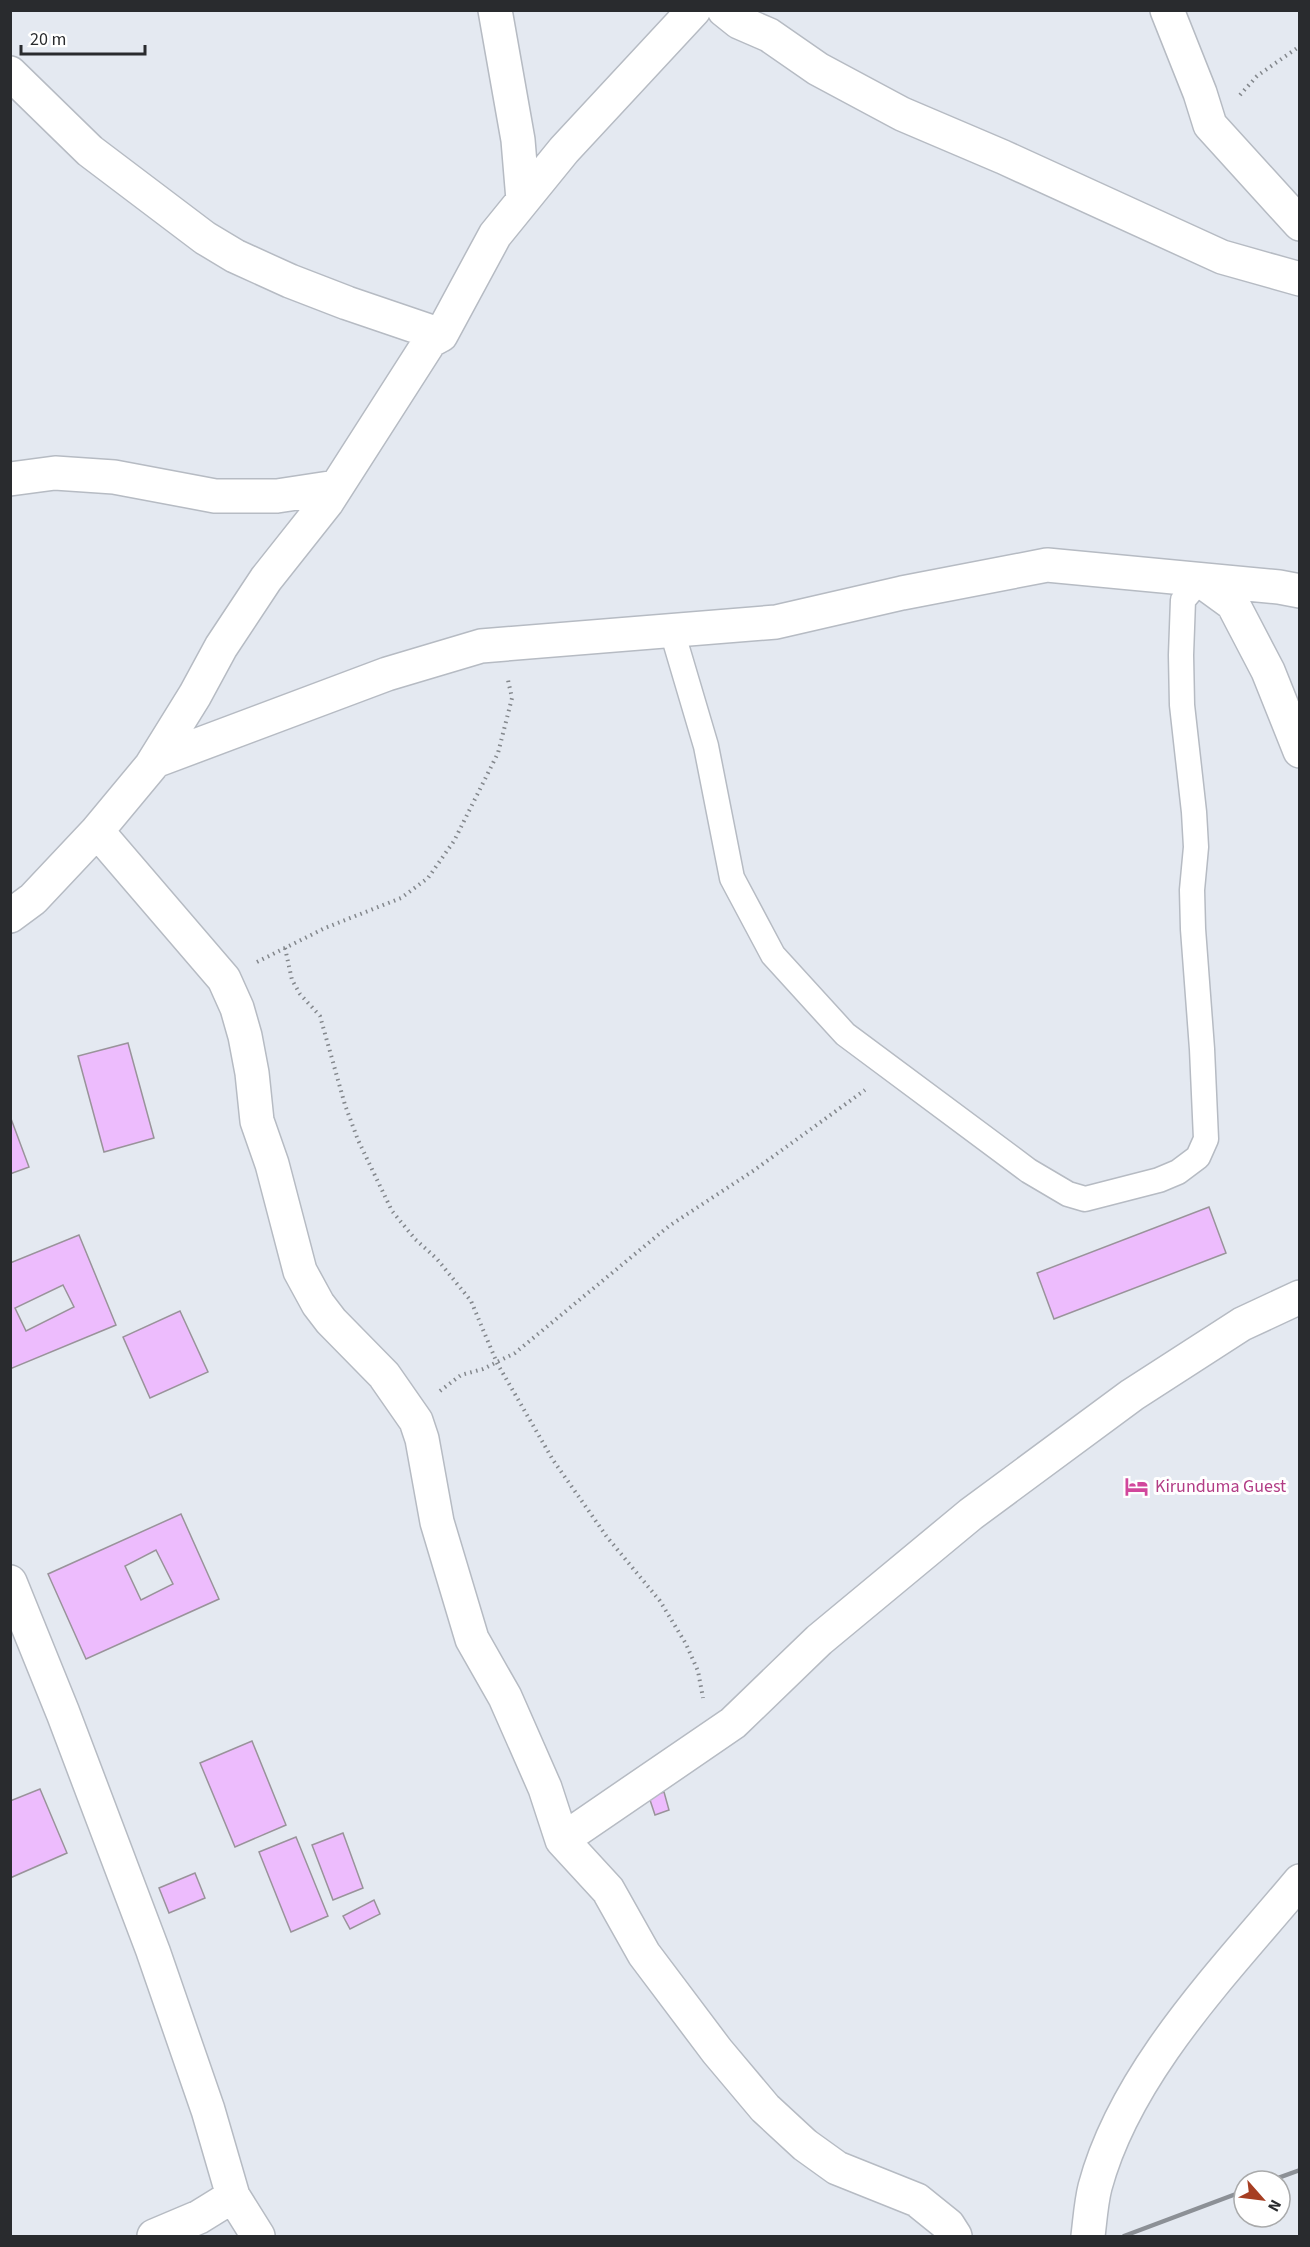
<svg xmlns="http://www.w3.org/2000/svg" width="1310" height="2247" font-family="'Source Sans 3',sans-serif">
	<style>
		.building { fill: #edbcfd; stroke: #99939a; stroke-width: 1.5; fill-rule: evenodd }
		.lines { fill: none; stroke-linecap: round; stroke-linejoin: round }
		.lane-casing { stroke: #b6bbc3; stroke-width: 27 }
		.street-casing { stroke: #b6bbc3; stroke-width: 36 }
		.path { stroke: #83878c; stroke-width: 4; stroke-dasharray: 1.5 4.5; stroke-linecap: butt }
		.lane { stroke: #fff; stroke-width: 24 }
		.street { stroke: #fff; stroke-width: 33 }
		.rail { stroke: #8c9096; stroke-width: 4.5 }
		.labels { text-anchor: middle; dominant-baseline: central; stroke-width: 6; stroke-linejoin: round; paint-order: stroke }
		.hotel-label { font-size: 18px; fill: #b23c85; stroke: #fff; text-anchor: start }
	</style>
	<rect width="100%" height="100%" fill="#e4e9f1"/>
	<path class="building" d="M128 1043 154 1138 104 1152 78 1056Z
		M10 1116 29 1167 10 1174Z
		M1209 1207 1226 1253 1054 1319 1037 1273Z
		M79 1235 116 1325 10 1369V1263ZM63 1285 74 1307 26 1331 15 1308Z
		M180 1311 208 1372 150 1398 123 1337Z
		M181 1514 219 1599 86 1659 48 1574ZM156 1550 173 1584 141 1600 125 1566Z
		M252 1741 286 1825 235 1847 200 1763Z
		M40 1789 67 1853 10 1878V1801Z
		M664 1792 669 1810 655 1815 649 1797Z
		M343 1833 363 1888 333 1900 312 1845Z
		M296 1837 328 1916 291 1932 259 1852Z
		M195 1873 205 1898 169 1913 159 1888Z
		M374 1900 380 1914 350 1929 343 1916Z"/>
	<g class="lines">
		<defs>
			<path id="lane" d="M672 631 706 746 732 878 773 955 845 1034 1029 1171 1068 1194 1085 1199 1159 1180 1178 1172 1198 1157 1206 1139 1202 1049 1193 929 1192 890 1196 847 1194 812 1182 705 1181 655 1183 600 1200 580"/>
			<path id="street" d="M495 10 518 140 523 200
				M724 10 739 22 769 35 818 69 902 114 1003 157 1222 257 1300 279
				M1167 10 1200 93 1210 125 1300 224
				M10 73 90 151 205 238 235 256 290 281 347 303 441 335
				M10 479 55 473 114 477 215 496H277L336 487
				M1200 580 1233 604 1268 671 1300 751
				M155 761 387 674 481 646 776 622 902 593 1047 565 1279 587 1300 591
				M97 831 224 979 237 1008 245 1036 252 1073 257 1121 272 1164 300 1271 318 1304 331 1321 384 1375 416 1421 422 1439 437 1522 472 1639 505 1697 545 1788 562 1840 608 1890 644 1954 717 2051 765 2108 805 2145 837 2168 917 2200 948 2225 955 2236
				M10 916 33 899 97 831 151 766 195 695 221 647 266 579 327 502 430 341 441 335 495 235 564 150 694 10
				M10 1582 63 1713 153 1951 208 2110 233 2196 258 2236
				M562 1840 733 1723 819 1640 971 1514 1132 1395 1242 1324 1300 1297
				M154 2236 199 2217 233 2196
				M1088 2236C1090 2220 1091 2203 1095 2187 1126 2071 1225 1971 1300 1881"/>
		</defs>
		<use href="#lane" class="lane-casing"/>
		<use href="#street" class="street-casing"/>
		<path class="path" d="M1240 95 1257 76 1300 46
			M285 948 292 980 300 994 320 1016 345 1105 358 1140 392 1211 415 1239 437 1259 471 1301 497 1363 553 1460 607 1537 660 1601 686 1644 698 1671 703 1698
			M257 962 325 928 401 898 428 878 454 841 498 753 512 698 508 680
			M440 1391 461 1375 483 1369 515 1353 669 1226 753 1171 865 1090"/>
		<use href="#lane" class="lane"/>
		<use href="#street" class="street"/>
		<path class="rail" d="M1270 2181 1300 2170
			M1124 2236 1244 2191"/>
	</g>
	<defs>
		<symbol id="hotel-bare" viewBox="-9 -9 18 18"><path d="M-6-4.5h1.5V1H6V5H4.5V3h-9V5H-6ZM-4 0a1.8 1.8 0 1 1 3.6 0ZM.5 0V-2.5h3Q6-2.5 6 0Z" fill="#d1479c" stroke="#fff" stroke-width="2.5" paint-order="stroke"/></symbol>
	</defs>
	<g fill-rule="evenodd">
		<use href="#hotel-bare" x="1120" y="1470" width="33" height="33"/>
	</g>
	<g class="labels">
		<g class="hotel-label">
			<text x="1155" y="1486">Kirunduma Guest</text>
		</g>
	</g>
	<rect width="1310" height="2247" fill="none" stroke="#292b2e" stroke-width="24"/>
	<g transform="translate(1262 2199) rotate(118)"><circle r="28" fill="#ffffff" stroke="#a9aaab" stroke-width="1.5"/>
	<path d="M0-4.5L10 22L0 15L-10 22Z" fill="#a63e22"/>
	<text y="-9" font-size="16" font-weight="bold" text-anchor="middle" fill="#292b2e">N</text>
	</g>
	<path d="M21 45v9h124v-9" fill="none" stroke="#292b2e" stroke-width="3"/>
	<text x="30" y="45" font-size="18" fill="#292b2e" stroke="#ffffff" stroke-width="4.5" paint-order="stroke">20 m</text>
</svg>
